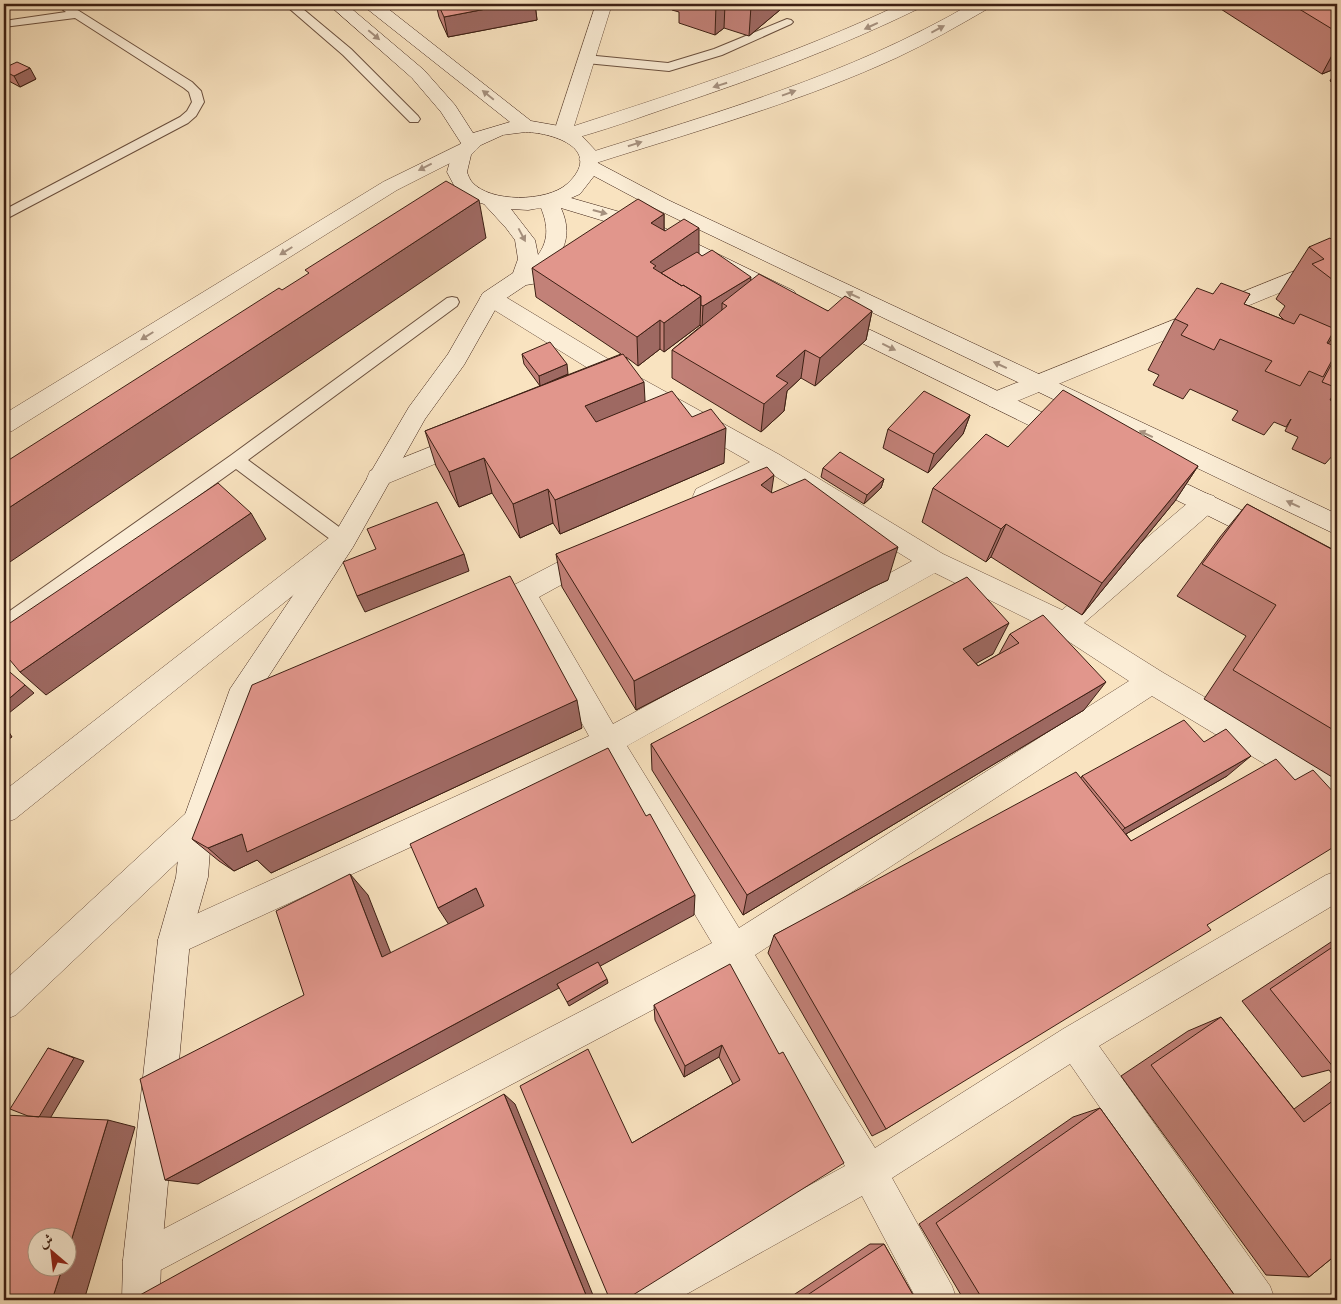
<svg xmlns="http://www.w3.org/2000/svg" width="1341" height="1304" font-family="'IM FELL English',Amiri,serif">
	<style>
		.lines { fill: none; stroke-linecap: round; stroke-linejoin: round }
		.lane-casing { stroke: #6b503e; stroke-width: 2 }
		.street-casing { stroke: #6b503e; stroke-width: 1 }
		.secondary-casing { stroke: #3c1f13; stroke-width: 1 }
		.lane { fill: #fbedd6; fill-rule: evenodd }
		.street { fill: #fbedd6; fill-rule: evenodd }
		.secondary { fill: #fbedd6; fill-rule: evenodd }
		.wall { fill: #c28178; stroke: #3c1f13 }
		.shaded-wall { fill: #9e6962; stroke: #3c1f13 }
		.building { fill: #e1968c; stroke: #3c1f13 }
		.oneway { fill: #a5907e }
	</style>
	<rect width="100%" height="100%" fill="#f9e3c0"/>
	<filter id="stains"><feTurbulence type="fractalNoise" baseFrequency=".004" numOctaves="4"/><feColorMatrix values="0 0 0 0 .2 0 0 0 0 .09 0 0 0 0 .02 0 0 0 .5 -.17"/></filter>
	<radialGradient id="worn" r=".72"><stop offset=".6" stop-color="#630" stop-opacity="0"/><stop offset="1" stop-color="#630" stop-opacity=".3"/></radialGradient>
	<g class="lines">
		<defs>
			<path id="lane" d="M55 4H68L192 82 201 91 204 102 196 116 188 123 4 220V210L180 117 187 111 192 102 189 92 184 88 75 18 4 27V21L66 12Z
				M284 4H297L351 49 418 116 420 119 418 122H410L343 55Z
				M787 19 791 20 793 22 791 24 722 55 669 71 586 63 580 59 586 55 668 63 714 49Z
				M452 297 457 298 459 302 457 306 248 460 350 535 353 540 350 545 344 547 338 545 236 469 11 630 4 633V615L230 456 447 298Z"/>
			<path id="street" d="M596 4H612L574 126C685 90 796 54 901 4H922L920 8C840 47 757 78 673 106 638 118 603 131 568 140L556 136 554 132Z
				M971 4H991L989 8C958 26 928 43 896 58 800 102 697 131 596 163L589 165 582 163 579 159 582 155C718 112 847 76 971 4Z
				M469 140 476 142 479 146 476 150 397 190 12 431 4 434V414L383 182Z
				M1337 254V269L1005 406 997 408 989 406 985 400 989 394Z
				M491 291 499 293 628 371 780 455 943 554 1062 610 1196 496 1205 493 1214 496 1218 503 1214 510 1084 623 1162 672 1337 775V805L1326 801 1152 696 755 955 875 1148 1063 1029 1326 875 1337 871V903L1099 1046 1270 1286 1275 1300H1233L1070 1064 892 1178 952 1286 957 1300H917L862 1196 676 1300H620L625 1286 845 1166 728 970 155 1273 142 1279 129 1273 123 1260 129 1247 712 943 602 759 185 951 174 956 163 951 158 940 163 929 589 736 517 606 506 610 497 607 493 599 497 591 514 585 583 549 592 546 601 549 605 556 601 563 539 597 613 724 912 561 770 473 714 503 705 506 696 503 693 496 696 489 750 462 612 383 483 303 480 298 483 293ZM935 573 1054 632 1129 681 739 928 627 746Z
				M468 432 476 435 480 441 476 447 379 487 370 485 367 478 370 471Z
				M343 531 352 534 356 541 352 548 15 819 4 823V791L334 534Z
				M197 809 208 813 212 823 208 833 16 1015 4 1020V981L186 813Z"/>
			<path id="secondary" d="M328 4H346L424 70 455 105 473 133 510 122 366 8 364 4H382L531 121 565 127 579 133 596 151 598 163 668 200 1337 514V535L654 208 594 176 580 194 571 198 648 220 794 291 797 296 794 301 786 303 778 301 634 230 561 208C576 242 558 258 538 283L526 285 499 303 464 365 425 419 353 547 257 694 212 823 208 877 190 940 161 1260 160 1300H122L123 1260 158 940 176 877 182 823 230 689 335 533 409 407 448 354 483 293 513 273 518 259 515 240 506 228 484 204 474 201 457 191 447 172 452 154 461 143 441 112 412 78ZM526 132C555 133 604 150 567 184 547 202 490 203 472 182 470 180 468 175 467 172L471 155 481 145 503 135ZM541 208C548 225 549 240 538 255L535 240 511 209 528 210Z
				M833 312 1077 429 1081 435 1077 441 1069 444 1061 441 825 325 822 320 825 315Z
				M1147 465 1277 527 1281 534 1277 541 1268 544 1259 541 1138 481 1135 474 1138 467Z"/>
		</defs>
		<use href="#lane" class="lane-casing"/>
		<use href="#street" class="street-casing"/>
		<use href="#secondary" class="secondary-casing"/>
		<use href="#lane" class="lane"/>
		<use href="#street" class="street"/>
		<use href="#secondary" class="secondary"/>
	</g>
	<path class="wall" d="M436 4H535L537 20 448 37 439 17Z
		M672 4H787L749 36 724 28 715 35 679 23V12L672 10Z
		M1213 4H1337V68L1322 74Z
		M4 68 36 79 20 87 7 80 4 73Z
		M1337 68V86L1330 81Z
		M664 214V230L702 256 751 280 828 311H872L866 340 815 386 801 378 787 391 784 411 761 432 672 378V350L701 326 700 325 664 352 660 349 638 366 626 357 645 402 724 463 560 534 553 523 520 538 492 493 459 507 436 466 425 431 621 354 536 297 532 268Z
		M1337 244V351L1335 356 1337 352V455L1334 454 1325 464 1292 449 1298 437 1285 431 1291 419 1286 427 1274 422 1264 435 1232 420 1238 411 1190 389 1183 399 1153 385 1159 375 1148 370 1175 319 1213 294H1250L1244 304 1284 320 1279 315 1285 306 1276 299 1309 247Z
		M522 354 568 374 540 386 524 364Z
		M970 415 963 434 928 473 883 448 888 429Z
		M1008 447 1198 466 1175 501 1082 615 991 557 986 562 922 522 933 488Z
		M823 468 884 479 881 488 864 504 821 477Z
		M771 493 888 580 873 587 636 710 562 587 556 554Z
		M1247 504 1336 551 1337 550V780L1204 699 1246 636 1177 596 1220 537Z
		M1010 634 1084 710 743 915 652 770 651 744 993 654 976 663 978 666 999 654Z
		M582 728 271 873 257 860 234 871 219 861 192 839Z
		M1082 776H1227L1126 834 1131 841 1295 780 1337 816 1207 925 886 1129 872 1136 768 953 774 935 1081 778Z
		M1337 938V1073L1332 1074 1329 1070 1302 1077 1242 1001Z
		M654 1005 779 1054 625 1300 632 1143 733 1084 719 1057 684 1077 655 1020Z
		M1221 1017 1294 1109 1337 1077V1254L1309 1277 1266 1275 1121 1076 1188 1031Z
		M1100 1108 1238 1300H964L919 1224 1073 1117Z
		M870 1244H884L916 1300H786Z"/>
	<path class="shaded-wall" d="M512 4H535L537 20 448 37 444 17Z
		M718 4H725L724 28 715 35 716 5Z
		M754 4H787L749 36 751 6Z
		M1337 46V68L1322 74Z
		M30 68 36 79 20 87 14 76Z
		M479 200 486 238 4 566V511Z
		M664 214V244L651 223Z
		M699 228V257L656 288 650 262Z
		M751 277 749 297 722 303V314L702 326 703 306Z
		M701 296 700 325 664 352V323Z
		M872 311 866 340 815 386 820 358Z
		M660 320V349L638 366 637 337Z
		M1337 322V331L1328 344 1318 348Z
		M805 350 801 378 787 391 784 411 761 432 764 404 776 376Z
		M567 364 568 374 540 386 539 376Z
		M644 382 646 418 589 442 585 406Z
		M970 415 963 434 928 473 934 454Z
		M726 428 724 463 560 534 555 500Z
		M484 458 492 493 459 507 449 472Z
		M1198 466 1175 501 1082 615 1102 583Z
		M774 475 769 509 761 485Z
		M884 479 881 488 864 504 867 495Z
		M548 489 553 523 520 538 513 504Z
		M251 513 266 539 46 695 20 672Z
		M1006 524 991 557 986 562 1001 529Z
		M898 547 888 580 873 587 636 710 634 681 883 554Z
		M464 554 469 571 365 612 357 596Z
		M1009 623 993 654 949 679 963 649Z
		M1106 682 1084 710 743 915 747 895Z
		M25 685 34 693 9 713 4 709V703Z
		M577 700 582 728 271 873 257 860 234 871 208 848 242 834Z
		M4 724 12 737 4 742Z
		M1251 756 1227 776 1105 846 1125 828Z
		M350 874 368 895 399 974 382 957Z
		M476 888 487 909 451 928 438 908Z
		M695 895 694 915 560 988 557 984 559 988 198 1184 165 1180Z
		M607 979 608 983 569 1006 567 1002Z
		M722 1045 719 1057 684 1077 685 1066Z
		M48 1048 84 1061 48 1122 37 1120Z
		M504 1094 515 1104 595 1300H588Z
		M108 1120 135 1127 85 1297 52 1300 63 1266H68V1251Z"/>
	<path class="building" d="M438 4H512L444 17Z
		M743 4H754L751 6Z
		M1291 4H1337V32Z
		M17 62 30 68 14 76 4 71V68Z
		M446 181 479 200 4 511V463L279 288 282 290 309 273 305 270Z
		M638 199 664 214 651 223 665 231 684 219 699 228 650 262 656 266 653 268 682 286 683 285 701 296 664 323 660 320 637 337 532 268Z
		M1330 238 1337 244V283L1312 264 1324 259 1309 247Z
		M712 250 751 277 703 306 701 305V296L683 285 682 286 661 273 697 252 702 256Z
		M759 274 828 311 845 296 872 311 820 358 805 350 776 376 788 383 764 404 672 350 727 306 722 303Z
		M1221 283 1250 294 1244 304 1294 324 1300 314 1335 329 1327 343 1337 347V351L1323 377 1309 371 1300 386 1265 371 1272 361 1220 339 1214 350 1181 335 1188 325 1175 319 1197 288 1213 294Z
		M550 342 567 364 539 376 522 354Z
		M623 354 644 382 585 406 596 422 672 391 692 417 711 409 726 428 555 500 548 489 513 504 484 458 449 472 425 431Z
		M1337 354V403L1330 400 1337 388 1322 382Z
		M1063 390 1198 466 1102 583 1006 524 1001 529 933 488 986 434 1008 447Z
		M924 391 970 415 934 454 888 429Z
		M840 452 884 479 867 495 823 468Z
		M767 467 774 475 761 485 772 493 805 479 898 547 883 554 634 681 556 554Z
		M218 483 251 513 20 672 4 653V627Z
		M437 502 464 554 357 596 343 562 376 549 367 529Z
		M1247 504 1337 552V732L1233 670 1276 605 1202 564Z
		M510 576 577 700 247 852 242 834 208 848 192 839 252 685Z
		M967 577 1009 623 963 649 978 666 1019 643 1010 634 1043 615 1106 682 747 895 651 744Z
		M4 667 25 685 4 703Z
		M1184 720 1204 742 1226 729 1251 756 1125 828 1082 776Z
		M608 748 646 816 650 814 695 895 165 1180 140 1079 304 995 276 911 350 874 382 957 484 906 476 888 438 908 410 844Z
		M1276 759 1295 780 1313 770 1337 796V815L1333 818 1337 822V845L1207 925 1211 930 886 1129 774 935 1076 772 1131 841Z
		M1337 944V1066L1334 1068 1270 989Z
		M598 962 607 979 567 1002 557 984Z
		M730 964 779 1054 783 1052 844 1163 625 1300H610L520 1086 588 1049 632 1143 740 1080 722 1045 685 1066 654 1005Z
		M1221 1017 1304 1122 1337 1098V1254L1309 1277 1151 1065Z
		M48 1048 74 1058 39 1117 28 1116 10 1109Z
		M504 1094 588 1300H131Z
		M1100 1108 1238 1300H983L936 1223Z
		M4 1115 108 1120 68 1251V1236H38V1266H63L52 1300 4 1297Z
		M884 1244 916 1300H800Z"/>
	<defs><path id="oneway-solid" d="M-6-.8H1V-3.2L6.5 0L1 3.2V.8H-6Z" transform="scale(1.25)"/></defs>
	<g class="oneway">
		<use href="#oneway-solid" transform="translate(871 26) rotate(155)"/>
		<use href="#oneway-solid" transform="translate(938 29) rotate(-28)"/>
		<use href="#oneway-solid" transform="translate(374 35) rotate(40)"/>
		<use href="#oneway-solid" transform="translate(720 85) rotate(162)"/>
		<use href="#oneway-solid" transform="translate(789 93) rotate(-20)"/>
		<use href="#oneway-solid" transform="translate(488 95) rotate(-141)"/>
		<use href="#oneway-solid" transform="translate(635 144) rotate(-18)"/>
		<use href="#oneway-solid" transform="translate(425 167) rotate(153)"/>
		<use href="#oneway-solid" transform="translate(600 212) rotate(15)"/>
		<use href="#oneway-solid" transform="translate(522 235) rotate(62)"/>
		<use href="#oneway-solid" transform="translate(286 251) rotate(148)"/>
		<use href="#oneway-solid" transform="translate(853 295) rotate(-155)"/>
		<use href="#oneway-solid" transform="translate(147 336) rotate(148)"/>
		<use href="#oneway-solid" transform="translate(889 347) rotate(26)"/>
		<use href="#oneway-solid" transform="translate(1000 365) rotate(-155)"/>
		<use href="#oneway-solid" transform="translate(1146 434) rotate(-155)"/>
		<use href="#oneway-solid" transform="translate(1293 504) rotate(-155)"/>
	</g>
	<rect width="1341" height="1304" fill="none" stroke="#f9e3c0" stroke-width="20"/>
	<rect x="5" y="5" width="1331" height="1294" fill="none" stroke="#3c1f13" stroke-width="2.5"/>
	<rect x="10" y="10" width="1321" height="1284" fill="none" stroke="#3c1f13"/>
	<g transform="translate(52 1252) rotate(332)"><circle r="24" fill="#fbedd6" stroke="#af9b88"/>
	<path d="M0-4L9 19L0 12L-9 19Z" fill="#8f2418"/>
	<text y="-8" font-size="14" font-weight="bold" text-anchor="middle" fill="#3c1f13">ش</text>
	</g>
	<rect width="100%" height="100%" filter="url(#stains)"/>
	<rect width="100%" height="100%" fill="url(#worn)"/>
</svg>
